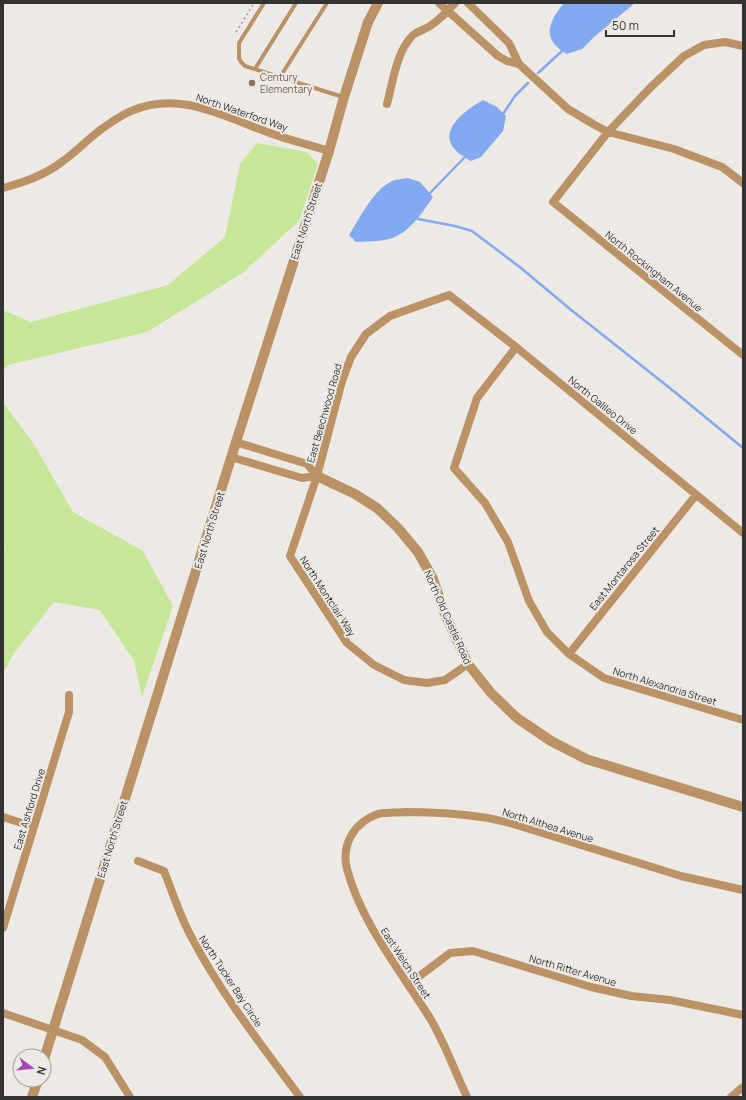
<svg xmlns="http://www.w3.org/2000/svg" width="746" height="1100" font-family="Manrope,sans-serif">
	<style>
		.green { fill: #c6e798 }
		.water { fill: #83a9f0 }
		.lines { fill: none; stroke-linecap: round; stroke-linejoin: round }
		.stream { stroke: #83a9f0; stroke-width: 2.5 }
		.path { stroke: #9b9996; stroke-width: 1.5; stroke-dasharray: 2 3; stroke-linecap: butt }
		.service { stroke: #ba9265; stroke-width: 4 }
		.minor { stroke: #ba9265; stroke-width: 8 }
		.tertiary { stroke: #ba9265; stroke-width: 10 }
		.education-dot { fill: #8d6e63; stroke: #edeae6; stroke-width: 1.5 }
		.labels { text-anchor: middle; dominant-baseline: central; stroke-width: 4; stroke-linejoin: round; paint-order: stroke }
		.education-label { font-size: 10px; fill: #785e54; stroke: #edeae6; text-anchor: start }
		.street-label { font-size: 10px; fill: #343331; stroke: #edeae6 }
	</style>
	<rect width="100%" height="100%" fill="#edeae6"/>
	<path class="green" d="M257 143 307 152 318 164 299 221 244 272 147 332 8 365 3 371V310L31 322 168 285 225 237 240 164Z
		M3 402 35 446 73 512 143 551 173 606 142 697 134 661 100 610 54 602 14 653 3 674V555L5 551 3 548Z"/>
	<path class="water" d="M564 3H635L594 37 582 49 567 54C541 40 548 22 564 3Z
		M483 100 497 107 506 116 503 131 481 157 471 161C430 141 455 116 483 100Z
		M408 178 420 182 433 197C423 212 412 228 397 236 386 242 369 241 356 242L349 235C360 218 373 190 392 181 397 179 403 179 408 178Z"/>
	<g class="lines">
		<path class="stream" d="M538 73 562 51
			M503 114 515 96 528 83
			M427 196 464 158
			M418 219 455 226 472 231 521 268 570 309 676 393 743 448"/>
		<path class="path" d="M236 32 254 3"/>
		<path class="service" d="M264 3 239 43V58L241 62 245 66 343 97
			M255 69 296 3
			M280 77 327 3"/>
		<path class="minor" d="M439 3 498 56 507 61 519 64 568 109 593 124 608 132 674 149 722 167 743 183
			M468 3 509 43 519 64
			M743 46 725 42 704 45 684 56 651 87 608 132 553 202 743 355
			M387 104C393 82 396 52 413 35 418 31 424 30 430 26 439 20 447 12 455 3
			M3 188C25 182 45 175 63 161 77 151 89 138 103 128 112 122 121 115 131 111 178 91 219 114 262 130 284 139 307 144 329 151
			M516 347 477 398 454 468 485 503 508 542 529 601 547 632 569 654 604 678 743 720
			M236 442 307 464 317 476
			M231 457 302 478 317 476
			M569 654 696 495
			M468 664 445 680 427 683 404 680 374 665 347 643 290 556 317 476 342 381 351 357 366 334 390 316 449 295 516 347 743 533
			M3 817 34 827
			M138 861 164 871C173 893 180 917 192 938 221 994 263 1047 300 1097
			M3 928 69 712V695
			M409 984 450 953 473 951 591 987 631 996 670 1000 743 1015
			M3 1013 82 1040 105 1057 130 1097
			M467 1097C454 1070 444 1040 428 1015 399 969 361 922 347 869 341 845 354 822 378 814 386 812 396 813 405 812 440 812 476 814 510 823L681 876 743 890
			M731 1097 743 1087"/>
		<path class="tertiary" d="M317 476 355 494 377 508 398 528 418 552 433 579 445 614 468 664 491 693 517 718 551 741 586 759 743 807
			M44 1059 236 442 329 151 344 97 368 22 378 3
			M32 1097 38 1080"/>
	</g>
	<circle class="education-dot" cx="252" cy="83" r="4"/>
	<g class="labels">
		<g class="education-label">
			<text x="260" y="77">Century<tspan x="260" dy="12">Elementary</tspan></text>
		</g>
		<g class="street-label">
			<text transform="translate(242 112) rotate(19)">North Waterford Way</text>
			<text transform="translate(306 221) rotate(-72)">East North Street</text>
			<text transform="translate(654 271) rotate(39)">North Rockingham Avenue</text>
			<text transform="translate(603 405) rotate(39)">North Galileo Drive</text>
			<text transform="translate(324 413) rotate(-74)">East Beechwood Road</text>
			<text transform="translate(209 530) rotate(-73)">East North Street</text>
			<text transform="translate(624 568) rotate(-51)">East Montarosa Street</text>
			<text transform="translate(328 596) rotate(57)">North Montclair Way</text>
			<text transform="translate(448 617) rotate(66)">North Old Castle Road</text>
			<text transform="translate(665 686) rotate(17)">North Alexandria Street</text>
			<text transform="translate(29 809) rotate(-73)">East Ashford Drive</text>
			<text transform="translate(548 825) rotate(17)">North Althea Avenue</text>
			<text transform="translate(112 839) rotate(-73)">East North Street</text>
			<text transform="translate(406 963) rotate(57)">East Welch Street</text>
			<text transform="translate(573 970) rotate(16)">North Ritter Avenue</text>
			<text transform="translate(231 981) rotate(57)">North Tucker Bay Circle</text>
		</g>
	</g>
	<rect width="746" height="1100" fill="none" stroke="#343331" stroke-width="8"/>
	<g transform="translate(32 1068) rotate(106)"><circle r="19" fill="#edeae6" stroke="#a3a19e"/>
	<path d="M0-3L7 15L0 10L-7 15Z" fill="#a948b0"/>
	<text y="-6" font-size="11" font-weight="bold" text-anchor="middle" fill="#343331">N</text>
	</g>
	<path d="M606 30v6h68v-6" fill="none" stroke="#343331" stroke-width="2"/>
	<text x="612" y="30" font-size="12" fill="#343331" stroke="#edeae6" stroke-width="3" paint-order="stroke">50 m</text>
</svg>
